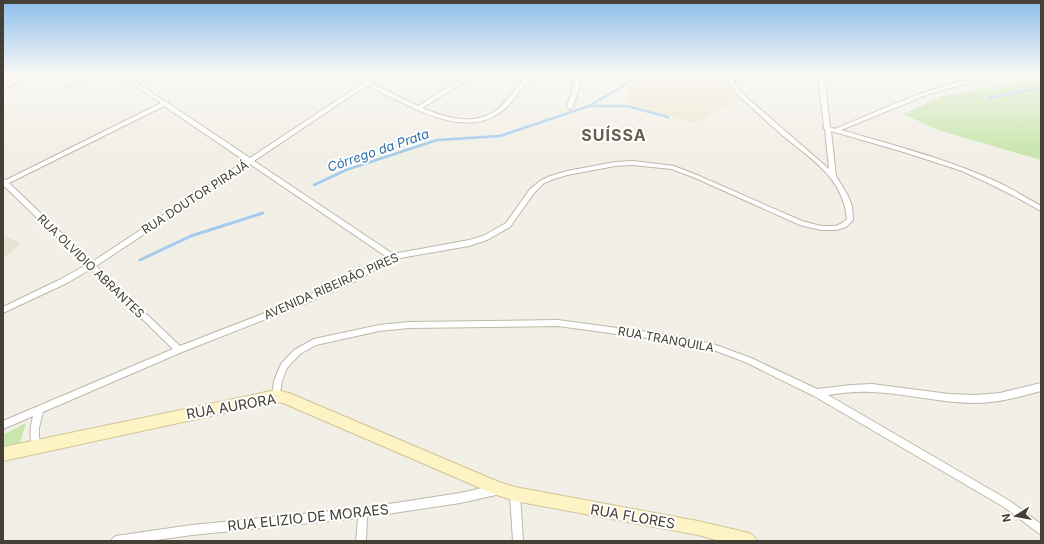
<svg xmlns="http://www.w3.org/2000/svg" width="1044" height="544" font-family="Inter,sans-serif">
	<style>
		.residential { fill: #e6e2d4 }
		.education { fill: #ebe5d0 }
		.green { fill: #cae6af }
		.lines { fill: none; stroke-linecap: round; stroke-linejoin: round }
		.stream-far1 { stroke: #a3cbee; stroke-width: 2.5 }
		.stream { stroke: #a3cbee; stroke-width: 3 }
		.street-casing { stroke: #beb8a9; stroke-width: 2 }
		.secondary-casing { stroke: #d1c597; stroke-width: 2 }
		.path { stroke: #bfb49a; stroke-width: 1.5; stroke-dasharray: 1.5 1.5; stroke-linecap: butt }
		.street { fill: #fff; fill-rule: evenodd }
		.secondary { fill: #fdf3c5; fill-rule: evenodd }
		.labels { text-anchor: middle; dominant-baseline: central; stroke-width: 4; stroke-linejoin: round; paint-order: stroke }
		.street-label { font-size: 12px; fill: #454035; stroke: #fff }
		.water-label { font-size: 13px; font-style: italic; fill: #3171ae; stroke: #fff }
		.near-street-label { font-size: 14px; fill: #454035; stroke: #fff }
		.district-label { font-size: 16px; font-weight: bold; letter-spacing: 1px; fill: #675e4d; stroke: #fff }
	</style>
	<rect width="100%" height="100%" fill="#f2efe6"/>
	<path class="residential" d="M3 235 21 244 3 258Z"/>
	<path class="education" d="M637 74H722L724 84 740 99 695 123 629 104 626 86Z"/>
	<path class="green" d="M1041 78V160L941 131 903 114 943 96Z
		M26 423 19 446 3 448V435Z"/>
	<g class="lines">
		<path class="stream-far1" d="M989 98 1041 88
			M589 106H627L668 117
			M314 185 346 170 437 140 500 136 589 106 628 83 636 74"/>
		<path class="stream" d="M140 260 191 236 263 213"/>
		<defs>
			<path id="street" d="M27 74H34L3 89V85Z
				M118 74H124L165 102H168V103L250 158 363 83 346 74H353L367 81 378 74H384L371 83 418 106 470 74H477L422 108C446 118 475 127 498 109 502 106 505 102 508 98 515 90 522 83 527 74H533L530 79 541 74H548C541 79 531 79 526 84 517 93 511 105 501 112 462 141 404 103 367 85L254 161 393 254 469 240 483 236 506 223 530 189 540 181 550 176 567 171 615 162 633 161 674 166 697 175 802 221 821 226H836L842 223 847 219C843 177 812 160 782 135 768 123 755 110 741 98L731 86 725 74H731L736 86 745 96 829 169 825 129 823 128 824 127 818 74H824L830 127 835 129C890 106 955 74 1016 74L1013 76 975 81 929 94 841 130C892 145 944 158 993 180 1009 187 1025 197 1041 206V211L1014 196 988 183 962 171 907 153 831 131 836 176 847 194 852 206 853 220 846 227 836 230H821L800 225 693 177 671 169 633 165 615 166 567 175 554 179 544 183 534 193 510 227 487 240 469 246 394 259 354 282 299 306 182 352 43 412 39 428V437L41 446 40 449 37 450 34 449C29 438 30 428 33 416L3 429V421L173 349 91 269 67 283 3 313V307L61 279 86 265 3 185V179L6 180 161 103ZM164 106 245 161 92 262 9 183ZM250 164 387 257 348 278 293 302 180 346 96 266Z
				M577 74H583L573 107 570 109 567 107Z
				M558 320 684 337 716 345 751 358 817 389 851 385 872 384 949 394 975 395 1000 393 1041 383V391C1019 397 997 403 975 403 940 403 906 393 871 392 856 391 842 393 828 395L1010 501 1041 524V535L1004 507 814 396 745 362 716 351 684 343 558 326 409 328 379 331 316 345 300 354 287 368 282 381 279 399 276 400 273 399 272 396 274 381 281 364 294 350 314 339 379 325 409 322Z
				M496 485 499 487 501 490 499 493 496 495 460 503 367 517 366 541H356L358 518 192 535 149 541H111L113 538 116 536 192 525 363 508 460 493Z
				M515 489 518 491 520 494 523 541H513L510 494 512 491Z"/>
			<path id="secondary" d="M276 390 289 393 499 482 515 487 698 521 749 533 754 536 757 541H720L698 535 515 501 494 494 283 403 276 402 3 461V447Z"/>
		</defs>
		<use href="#street" class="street-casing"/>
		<use href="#secondary" class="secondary-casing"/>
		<path class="path" d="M59 92 99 74"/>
		<use href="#street" class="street"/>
		<use href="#secondary" class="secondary"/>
	</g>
	<linearGradient id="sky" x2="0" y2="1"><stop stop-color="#8cbdea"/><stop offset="0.49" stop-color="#f9f8f4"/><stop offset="1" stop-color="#f9f8f4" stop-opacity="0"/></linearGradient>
	<rect width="1044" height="150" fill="url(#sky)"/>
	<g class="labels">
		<g class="street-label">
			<text transform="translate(195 197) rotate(-33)">RUA DOUTOR PIRAJÁ</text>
			<text transform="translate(91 266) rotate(44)">RUA OLVIDIO ABRANTES</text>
			<text transform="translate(331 286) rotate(-24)">AVENIDA RIBEIRÃO PIRES</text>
			<text transform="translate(666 339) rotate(10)">RUA TRANQUILA</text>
		</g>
		<g class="water-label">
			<text transform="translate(378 150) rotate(-19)">Córrego da Prata</text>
		</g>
		<g class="near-street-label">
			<text transform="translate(231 406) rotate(-10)">RUA AURORA</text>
			<text transform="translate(633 516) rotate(10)">RUA FLORES</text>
			<text transform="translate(308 517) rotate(-6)">RUA ELIZIO DE MORAES</text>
		</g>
		<g class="district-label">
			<text x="614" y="135">SUÍSSA</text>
		</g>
	</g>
	<rect width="1044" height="544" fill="none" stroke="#454035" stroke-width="8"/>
	<g transform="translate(1016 516) rotate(259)" stroke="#ffffff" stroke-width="3" paint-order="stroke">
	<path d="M0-3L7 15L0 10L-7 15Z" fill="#454035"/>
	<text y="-6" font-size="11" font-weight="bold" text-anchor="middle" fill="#454035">N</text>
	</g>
</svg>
